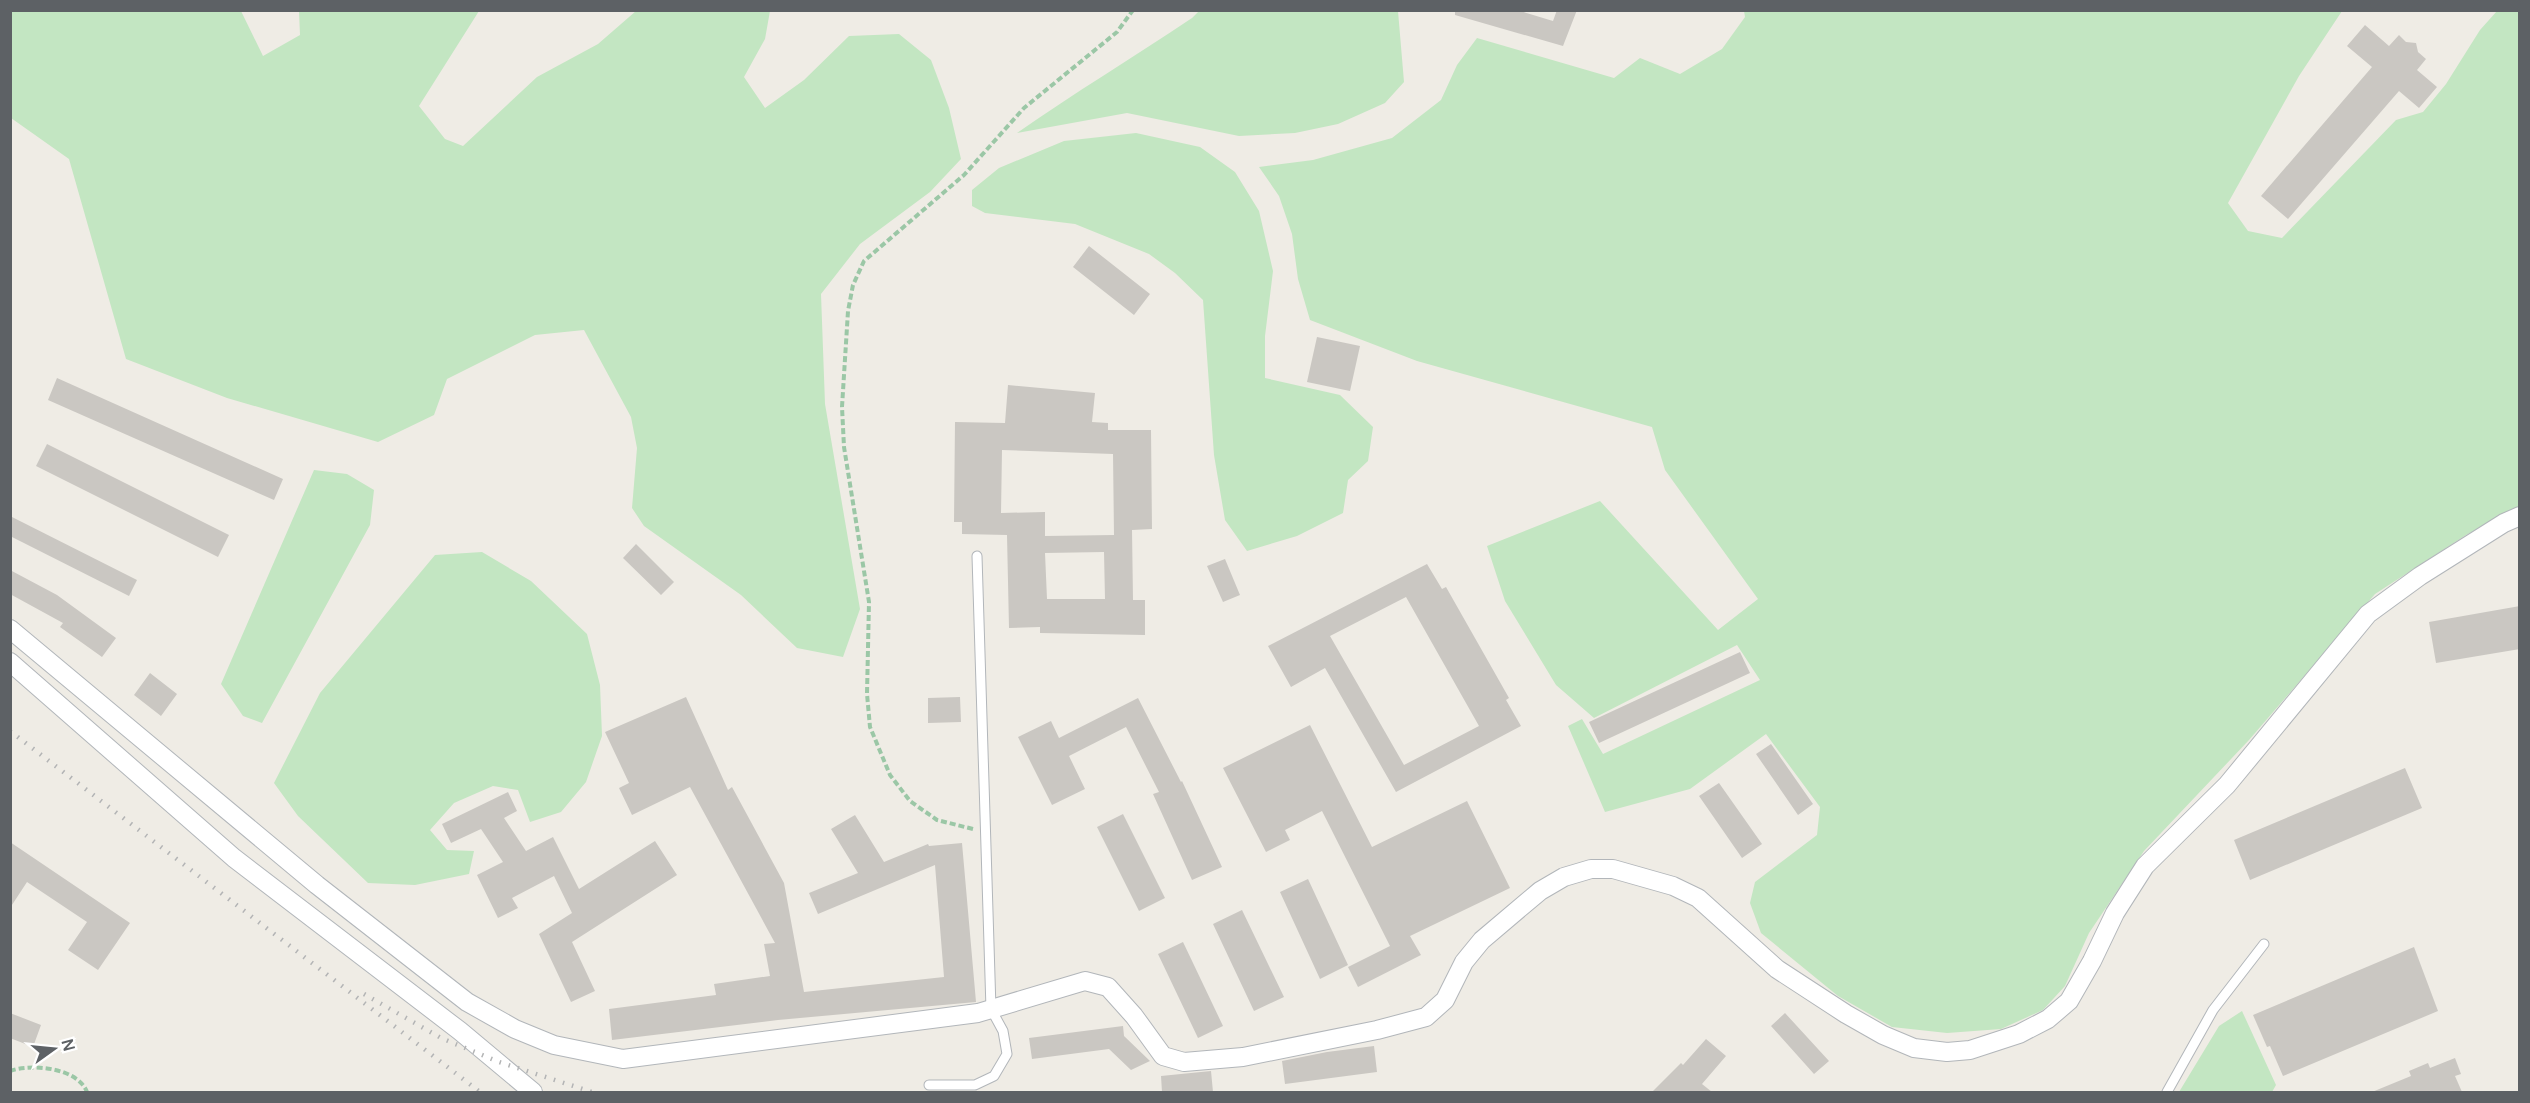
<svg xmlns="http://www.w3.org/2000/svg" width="2530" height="1103" font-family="Manrope,sans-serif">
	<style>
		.green { fill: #c3e6c2 }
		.building { fill: #cac7c2; fill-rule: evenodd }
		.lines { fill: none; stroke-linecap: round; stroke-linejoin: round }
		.service-casing { stroke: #b2b6ba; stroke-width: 11 }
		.minor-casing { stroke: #b2b6ba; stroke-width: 20 }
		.path { stroke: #9bc7a6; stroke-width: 4; stroke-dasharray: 6 3; stroke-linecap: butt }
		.service { stroke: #fff; stroke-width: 9 }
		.minor { stroke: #fff; stroke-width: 18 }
		.rail { stroke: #b3b4b5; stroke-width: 4.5; stroke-dasharray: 1.5 8; stroke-linecap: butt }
	</style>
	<rect width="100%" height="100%" fill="#efece5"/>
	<path class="green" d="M11 10 241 11 263 56 300 35 299 11H479L419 106 445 139 463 146 537 77 598 44 636 11H770L765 39 744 77 765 108 804 80 849 36 899 34 931 60 949 108 961 159 930 192 860 244 821 294 825 404 860 609 843 657 797 648 741 595 644 526 632 508 637 448 631 417 584 330 535 335 447 379 434 415 378 442 227 398 126 359 69 159 11 118Z
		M1199 11H1398L1404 82 1385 103 1338 124 1295 133 1239 136 1127 113 1017 133C1074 93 1134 57 1192 18Z
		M1744 11H2342L2299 76 2228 203 2248 231 2282 238 2396 120 2423 112 2446 84 2480 30 2497 11H2519V507L2466 535 2375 594 2249 740 2144 851 2089 933 2065 986 2043 1010 2001 1029 1947 1033 1892 1027 1838 996 1761 933 1750 903 1755 882 1817 835 1820 807 1766 734 1690 789 1605 812 1568 726 1582 719 1603 754 1760 680 1737 645 1594 718 1556 685 1505 601 1487 546 1600 501 1718 630 1758 599 1665 470 1652 427 1417 361 1310 320 1298 279 1292 234 1279 196 1259 167 1313 160 1392 138 1441 100 1457 65 1477 38 1614 78 1640 58 1680 74 1722 49 1745 17Z
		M1136 133 1200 147 1235 172 1259 211 1273 271 1265 336V378L1340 395 1373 427 1368 461 1348 480 1343 513 1297 536 1247 551 1225 520 1214 455 1203 300 1175 273 1149 254 1075 224 985 213 972 206V190L999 168 1064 141Z
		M314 470 347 474 374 490 370 525 262 723 243 716 221 684Z
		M482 552 531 581 587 634 600 685 602 736 586 782 561 812 530 822 518 790 493 786 454 803 430 830 447 850 474 851 469 874 415 885 368 883 298 816 274 783 320 693 435 555Z
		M2242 1011 2276 1085 2272 1092H2179L2219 1026Z"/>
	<path class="building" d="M1455 10H1517L1553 21 1557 10H1577L1563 46 1455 15Z
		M2365 25 2389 46 2399 35 2406 42 2416 43 2418 52 2426 59 2417 70 2437 87 2419 108 2399 91 2288 219 2261 196 2372 67 2347 46Z
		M1089 246 1150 294 1134 315 1073 267Z
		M1317 337 1360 346 1350 391 1307 382Z
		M57 378 283 479 274 500 48 400Z
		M1008 385 1095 393 1092 422 1108 423V430H1151L1152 529 1132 530 1133 600H1145V635L1040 633V627L1009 628 1007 535 962 534V522H954L955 422 1005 423ZM1002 450 1113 454 1114 535 1045 536V512L1001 513ZM1104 552 1105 599H1047L1045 553Z
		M47 444 229 535 218 557 36 466Z
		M10 516 137 580 129 596 10 536Z
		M636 544 674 582 661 595 623 558Z
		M1225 559 1240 595 1223 602 1207 566Z
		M1427 564 1442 589 1446 587 1509 698 1506 700 1521 726 1396 792 1325 668 1291 687 1268 646ZM1406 597 1479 726 1404 765 1330 636Z
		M10 570 57 595 116 638 102 657 60 627 63 623 10 594Z
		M2520 606V649L2436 663 2429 622Z
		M1740 652 1750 673 1599 743 1589 722Z
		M150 673 177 694 161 716 134 695Z
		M686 697 728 790 732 787 784 883 804 992 944 977 935 865 818 914 809 893 858 873 831 829 855 815 884 862 928 844 929 846 962 843 976 1002 778 1020 612 1040 609 1009 716 995 714 984 770 976 764 944 775 943 690 787 632 815 619 788 629 783 605 732Z
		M960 697 961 722 928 723V698Z
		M1138 698 1181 782 1182 781 1222 867 1192 880 1153 794 1159 792 1126 727 1069 756 1085 789 1052 805 1018 737 1051 721 1059 738Z
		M1310 725 1372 847 1467 801 1510 888 1410 936 1421 955 1358 987 1348 967 1390 946 1322 811 1285 830 1290 840 1266 852 1223 768Z
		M1771 744 1813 804 1798 815 1756 754Z
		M2405 768 2422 808 2250 880 2234 840Z
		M1719 783 1762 844 1742 858 1699 796Z
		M508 792 517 811 504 818 526 851 553 837 579 889 655 841 677 875 572 942 595 991 571 1002 539 934 572 913 554 876 512 898 518 908 498 918 477 875 503 862 481 829 451 843 442 824Z
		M1123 814 1165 898 1139 911 1097 827Z
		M10 842 130 923 98 970 68 950 87 922 27 882 10 908Z
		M1308 879 1348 965 1320 979 1280 892Z
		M1242 910 1284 997 1254 1011 1213 924Z
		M1183 942 1223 1026 1198 1038 1158 954Z
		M2414 947 2438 1011 2283 1076 2270 1046 2267 1047 2253 1015Z
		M10 1013 41 1025 33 1047 10 1038Z
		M1785 1013 1829 1061 1814 1074 1771 1026Z
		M1123 1026 1124 1036 1150 1061 1131 1070 1109 1049 1032 1059 1029 1038Z
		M1706 1039 1726 1056 1702 1084 1712 1092H1652L1681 1063 1683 1065Z
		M1374 1046 1377 1072 1285 1084 1282 1061 1327 1052Z
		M2455 1058 2461 1074 2455 1076 2462 1092H2372L2411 1076 2409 1071 2428 1063 2430 1068Z
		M1211 1071 1213 1092H1162L1161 1076Z"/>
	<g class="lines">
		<defs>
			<path id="service" d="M929 1085H975L994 1076 1007 1054 1003 1031 991 1009 977 556
				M2167 1092 2213 1010 2264 944"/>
			<path id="minor" d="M10 629 317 885 467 1002 515 1029 554 1045 623 1059 978 1013 1085 981 1108 987 1134 1016 1163 1056 1184 1062 1243 1057 1377 1030 1426 1017 1445 1000 1464 962 1482 940 1540 891 1564 877 1591 869H1613L1673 886 1698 898 1777 969 1846 1014 1883 1035 1914 1048 1947 1052 1970 1050 2019 1034 2048 1019 2069 1001 2092 961 2115 913 2145 866 2227 785 2368 614 2420 576 2504 523 2520 516
				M10 662 234 858 460 1031 533 1092"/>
		</defs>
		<use href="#service" class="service-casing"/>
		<use href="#minor" class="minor-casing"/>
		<path class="path" d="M973 829 937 820 910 801 890 775 870 727 867 694 869 602 844 447 842 407 848 311 853 285 864 261 964 175 1024 108 1117 32 1133 10
			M10 1071C32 1063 78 1068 87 1092"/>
		<use href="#service" class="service"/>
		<use href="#minor" class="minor"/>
		<path class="rail" d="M10 731 480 1092
			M364 994 441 1038 499 1062 592 1092"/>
	</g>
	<rect width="2530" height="1103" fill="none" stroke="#5d6165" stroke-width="24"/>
	<g transform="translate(54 1049) rotate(75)" stroke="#ffffff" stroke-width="4.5" paint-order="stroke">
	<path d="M0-4.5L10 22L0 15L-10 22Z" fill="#5d6165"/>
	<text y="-9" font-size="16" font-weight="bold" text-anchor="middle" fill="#5d6165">N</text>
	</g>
</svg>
